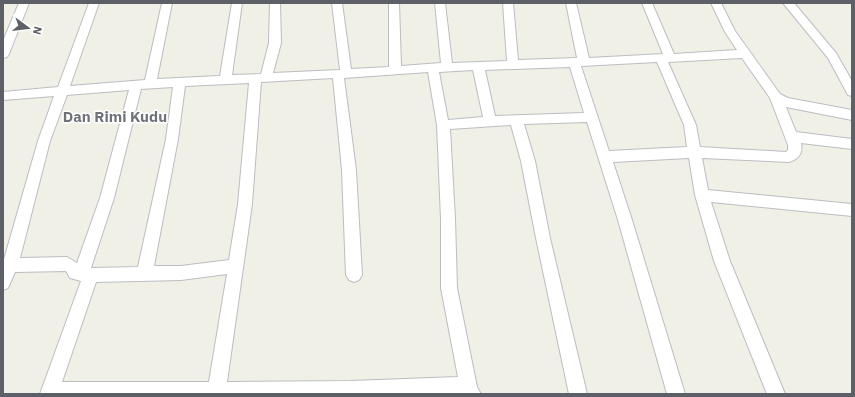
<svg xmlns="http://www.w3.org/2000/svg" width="855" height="397" font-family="'IBM Plex Sans',sans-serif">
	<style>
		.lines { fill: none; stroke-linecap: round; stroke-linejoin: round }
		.street-casing { stroke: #bbbdc2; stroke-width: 2 }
		.street { fill: #fff; fill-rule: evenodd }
		.labels { text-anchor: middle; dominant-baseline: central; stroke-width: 3; stroke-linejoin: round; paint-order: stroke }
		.district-label { font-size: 15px; font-weight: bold; fill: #6f7278; stroke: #fff }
	</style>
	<rect width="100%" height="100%" fill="#f0f0e7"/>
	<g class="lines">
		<defs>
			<path id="street" d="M19 3H29L9 54 7 57 3 58V41Z
				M89 3H99L70 86 145 80 162 3H172L157 79 220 76 232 3H242L232 75 261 74 269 43 270 3H280L281 43 273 73 340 70 332 3H342L351 69 389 67V3H399L401 66 441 63 435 3H445L452 63 507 61 503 3H513L518 60 577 58 566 3H576L589 58 663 54 642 3H652L674 54 737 50 725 32 711 3H721L735 31 780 94 788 98 852 110V120L786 107 796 132 852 139V149L801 143C803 153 799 159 789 162L702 158 708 190 852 204V216L711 202 730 261 785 394H767L714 261 695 195 689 158 613 162 632 220 685 394H667L618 220 587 122 524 124 535 161 550 238 587 394H569L536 238 521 161 511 125 450 129 455 219 457 288 477 387 481 394H40L81 281 70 278 66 271 15 272 8 288 3 290V263L38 141 54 96 3 100V92L58 87ZM742 58 770 98 788 145V150L786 152 700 147 696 125 668 62ZM657 62 684 125 687 147 609 151 581 66ZM570 67 584 113 495 116 485 70ZM473 70 483 117 448 120 439 72ZM428 72 437 125 441 219V288L458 377 351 381 227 382 252 204 261 82 333 78 342 170 346 275 349 280 354 282 359 280 362 275 356 170 344 78ZM249 83 238 204 229 260 181 266H154L178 139 185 86ZM173 87 166 139 138 267 91 268 114 198 141 89ZM129 90 100 198 77 263 67 257 20 258 50 141 67 95ZM227 274 209 382H62L96 282 181 280Z
				M783 3H794L836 53 852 81V96L848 95 828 58Z"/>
		</defs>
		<use href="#street" class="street-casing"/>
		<use href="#street" class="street"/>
	</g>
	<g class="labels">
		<g class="district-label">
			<text x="115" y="116">Dan Rimi Kudu</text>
		</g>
	</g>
	<rect width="855" height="397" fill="none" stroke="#5e6067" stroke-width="8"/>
	<g transform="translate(28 28) rotate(105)" stroke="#ffffff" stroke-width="3" paint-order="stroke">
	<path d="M0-3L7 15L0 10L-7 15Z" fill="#5e6067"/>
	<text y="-6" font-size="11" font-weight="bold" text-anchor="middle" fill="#5e6067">N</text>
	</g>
</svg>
